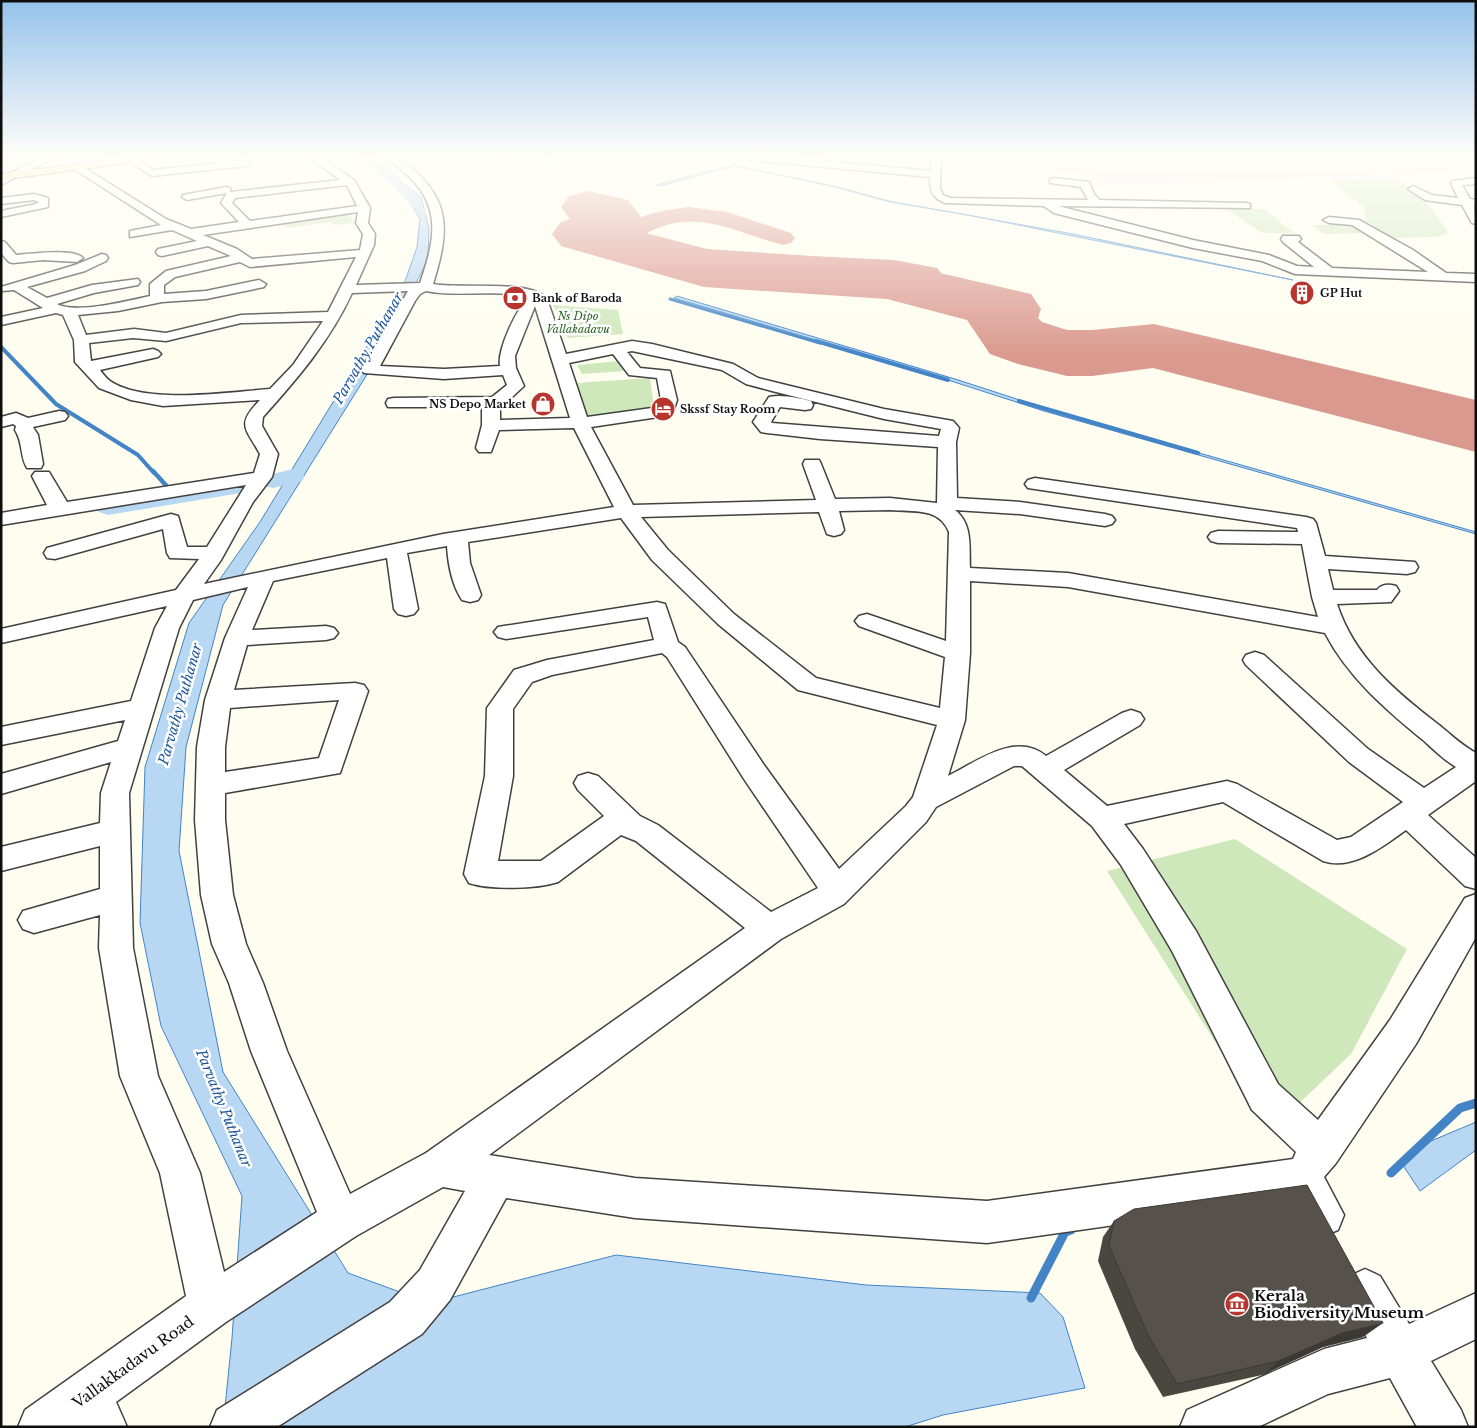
<svg xmlns="http://www.w3.org/2000/svg" width="1477" height="1428" font-family="'Libre Baskerville',serif">
	<style>
		.industrial { fill: #ece3ec }
		.green { fill: #cee7bb }
		.water { fill: #b8d7f3; stroke: #4284c6 }
		.lines { fill: none; stroke-linecap: round; stroke-linejoin: round }
		.stream-far3 { stroke: #4284c6; stroke-width: 3 }
		.stream-far2 { stroke: #4284c6; stroke-width: 4 }
		.stream-far1 { stroke: #4284c6; stroke-width: 4.5 }
		.stream { stroke: #4284c6; stroke-width: 9 }
		.canal { fill: #b8d7f3; fill-rule: evenodd }
		.river { fill: #b8d7f3; fill-rule: evenodd }
		.taxiway { fill: #da998e; fill-rule: evenodd }
		.runway { fill: #da998e; fill-rule: evenodd }
		.minor-casing { stroke: #414141; stroke-width: 3 }
		.major-casing { stroke: #1f1f1f; stroke-width: 2 }
		.minor { fill: #fff; fill-rule: evenodd }
		.major { fill: #f1de6d; fill-rule: evenodd }
		.wall { fill: #4a4640 }
		.shaded-wall { fill: #3c3934 }
		.building { fill: #56514b; stroke: #3c3934 }
		.labels { text-anchor: middle; dominant-baseline: central; stroke-width: 5; stroke-linejoin: round; paint-order: stroke }
		.far-poi-label { font-size: 11px; font-weight: bold; fill: #0e0e0e; stroke: #fff; text-anchor: start }
		.far-park-label { font-size: 11px; font-style: italic; fill: #296322; stroke: #fff }
		.water-label { font-size: 14px; font-style: italic; fill: #1e579a; stroke: #fff }
		.near-poi-label { font-size: 15px; font-weight: bold; fill: #0e0e0e; stroke: #fff; text-anchor: start }
		.near-street-label { font-size: 15px; fill: #0e0e0e; stroke: #fff }
	</style>
	<rect width="100%" height="100%" fill="#fefdf0"/>
	<path class="industrial" d="M944 157H1453L1476 166V172L1101 186 1094 175 945 168Z"/>
	<path class="green" d="M1397 178 1422 197 1447 230V234L1434 237 1390 238 1369 223 1357 219 1366 218 1364 207 1328 179Z
		M1224 208 1264 209 1294 233H1262Z
		M348 212 354 223 334 225 330 222 287 228 282 223Z
		M1311 225H1359L1369 233 1324 234Z
		M553 305 618 310 623 334 568 338Z
		M619 361 623 371 582 374 577 365Z
		M650 378 655 415 590 423 576 383Z
		M1235 839 1407 949 1351 1054 1271 1130 1107 871Z"/>
	<path class="water" d="M360 157H376L385 163 402 183 421 197 429 229 428 260 373 365 223 605 186 747 179 851 223 1072 348 1273 430 1303 616 1255 866 1285 1040 1293 1063 1317 1085 1388 943 1415 905 1427H223L232 1338 242 1196 161 1026 140 923 145 767 189 623 260 522 403 287 417 247 420 219 402 188 379 168Z
		M733 165 838 187 889 201 1073 234 1293 280 973 216 890 202 831 186 734 166 660 186 656 185Z
		M677 296 955 379 1066 415 1476 532V534L1044 411 917 370 674 298Z
		M1476 1122V1150L1420 1191 1402 1164 1431 1141Z"/>
	<g class="lines">
		<path class="stream-far3" d="M670 299 820 343"/>
		<path class="stream-far2" d="M816 341 948 380
			M1 347 56 404 138 455 154 473
			M1019 401 1198 453"/>
		<path class="stream-far1" d="M153 471 172 492"/>
		<path class="stream" d="M1391 1173 1460 1108 1476 1103
			M1031 1298 1065 1232 1071 1230"/>
		<path class="canal" d="M358 157C380 157 411 195 426 210V214H420L390 183Z"/>
		<path class="river" d="M293 469 302 471 305 476 302 481 273 488 264 486 262 489 253 491 108 515 99 512 95 507 99 502 108 499 253 477 262 479 264 476Z"/>
		<path class="taxiway" d="M689 207 727 212 791 233 795 238 791 243 783 245C732 232 697 206 645 234L720 252 894 260 937 268 941 273 937 278 928 281 894 276 720 266 626 243 617 235C632 214 666 210 689 207Z"/>
		<path class="runway" d="M588 191 628 200 645 222 639 231 706 249 888 261 1031 294 1041 309 1038 318 1042 322 1067 330H1092L1154 324 1476 400V452L1153 368 1092 376H1067L1018 364 990 354 967 320 887 299 704 287 561 246 552 234 561 222 570 219 561 207 569 196Z"/>
		<defs>
			<path id="minor" d="M42 157H55L1 185V178Z
				M128 157H139L140 161 154 170 246 160 251 163 246 166 152 176 131 163Z
				M309 157H320L354 180 370 208 368 223 375 234 374 245 356 285 420 283C432 248 442 215 416 184 407 173 396 167 387 157H398C451 196 451 226 433 284 458 289 532 279 547 299L566 354 632 341 652 344 733 364 758 378 782 384 884 409 953 421 959 428 956 442 957 498 1020 502 1105 514 1112 516 1115 520 1112 524 1105 526 1020 514 955 510C973 524 969 547 970 568L1068 573 1318 617 1312 597 1302 544 1218 543 1211 541 1208 537 1211 533 1218 531 1298 532 1297 528 1028 488 1025 484 1028 480 1035 478 1306 517 1313 519 1316 523 1325 556 1415 562 1418 567 1415 572 1407 574 1328 569 1333 590H1377C1382 584 1388 584 1396 586L1399 591 1391 602 1337 604C1354 657 1396 692 1439 725 1451 735 1463 746 1476 753V781L1428 815 1476 858V889L1465 886 1406 830C1383 846 1353 871 1323 861L1223 802 1124 824 1143 849 1196 931 1278 1084 1318 1120 1390 1020 1465 898 1476 894V937L1416 1044 1336 1163 1324 1177 1344 1215 1338 1230 1323 1236 1308 1230 1292 1200 987 1243 635 1218 506 1198 450 1300 422 1334 277 1427H210L217 1410 390 1302 420 1270 465 1191 443 1187 356 1236 226 1322 116 1402 127 1427H18L25 1410 186 1296 160 1173 120 1076 99 948 100 915 34 933 23 929 18 920 23 911 100 889V846L1 871V847L100 823 101 793 111 762 1 794V774L118 741 125 720 1 745V727L131 701 155 628 167 606 1 643V629L176 590 199 559 170 558 167 553 163 529 55 559 47 558 44 553 47 548 171 514 178 516 187 547H207L246 485 1 525V513L47 505 32 476 35 472H49L67 502 254 473 260 454C245 427 236 425 260 400L163 406 131 400 99 388 75 362 74 340 63 315 56 313 1 325V317L43 308 14 290 2 291 1 287 75 265 102 254 106 255 108 258 106 261 85 271 27 287 47 298 92 285 138 279 140 282 138 285 94 293 57 304C76 314 128 301 150 296V284L166 271 231 256 208 246 162 256 158 255 156 252 158 249 197 241 172 230 130 237V231L161 225 74 169V165H80L166 219 191 229 239 222 221 203 227 193 187 200 182 197 183 195 226 187 230 188V192L340 180ZM347 185 357 206 250 221 232 203 235 198ZM358 212 356 223 363 234 360 250 252 259 237 249 203 235ZM356 257 328 312 241 315 166 333 134 329 86 335 78 315 118 311 162 302 206 299 264 287 266 284 259 280 206 291 164 294V285L175 277 240 262 250 267ZM408 291 362 370 364 373 444 379 503 375 507 385 492 397 394 398 388 399 386 403 388 407H482V425L476 448 479 452H491L499 430 574 428 614 507 443 534 204 584 221 560 253 502 272 477 278 454 262 426 263 417C297 379 330 341 352 293ZM426 291C459 298 495 288 528 298 516 310 497 350 500 366L444 369 380 366 415 301 420 294ZM535 306 570 418 500 420V408L524 386 516 368 515 356ZM323 321 293 365 270 389C228 392 145 405 110 381 107 379 103 374 100 370L158 357 161 354 158 351 153 349 91 361 89 343 133 338 166 341 241 323ZM632 351 722 370 746 384 772 391 884 419 941 429 939 436 772 423 771 422 780 407 805 410 811 409 813 405 811 401C799 398 782 394 769 397L753 422 761 432 767 433 820 439 938 447 937 503 890 498 835 499 821 464 819 460H805L803 464 816 500 633 505 591 427 672 415 677 400 670 371 640 368 627 352ZM613 354 629 375 657 378 661 400 659 407 587 417 569 363ZM890 510C913 512 939 507 949 532L946 641 867 614 859 616 855 621 859 626 945 657 940 708 816 678 734 614 668 550 641 517 819 512 827 534 834 536 841 534 844 530 839 511ZM621 518 652 560 718 624 798 690 937 725 913 797 906 806 839 869 764 765 685 647 678 642 665 604 657 602 498 627 494 632 498 637 506 639 648 617 654 640 547 660 514 670 487 708 485 776 464 874 469 883C490 890 537 889 558 882L621 835 636 841 745 928 426 1153 350 1194 287 1051 263 983 246 944 233 895 225 820V793L340 773 368 691 364 685 355 683 234 690 247 645 326 640 334 638 338 633 334 628 326 626 252 630 273 581 387 558 394 609 398 614 406 616 414 614 418 609 407 553 447 546C448 563 452 585 462 600L470 602 478 600 481 595 470 563 468 542ZM970 581 1068 587 1325 633C1348 677 1385 709 1423 740 1433 749 1444 760 1456 767L1424 788 1368 749 1264 655 1255 652 1246 655 1243 660 1246 665 1349 762 1403 802 1351 837 1337 840 1237 784 1227 781 1107 806 1064 770 1140 725 1144 719 1140 713 1131 710 1122 713 1046 756C1016 731 976 762 948 776L965 720 970 653ZM248 587 225 638 205 700 197 747 195 820 201 895 212 944 229 983 251 1051 317 1212 224 1272 200 1173 158 1076 133 948 129 793 179 628 193 600ZM662 653 667 657 744 779 818 888 771 912 658 825 640 816 598 776 588 773 578 776 574 783 578 790 604 816 541 861H498L513 776V709L532 682 552 675ZM339 700 319 758 225 772V747L230 708ZM1014 766H1022L1092 826 1121 865 1172 951 1252 1110 1296 1152 1293 1159 987 1201 635 1178 489 1155 781 939 844 904 926 822 936 807Z
				M541 157H559L554 160Z
				M743 157H779L931 171V157H941L940 188 943 195 950 198 1088 200 1081 187 1050 183V179L1054 178 1089 182 1094 194 1100 200 1246 203 1250 204V208L1058 206 1193 240 1269 255 1297 266 1314 267 1283 242 1281 239 1283 236H1299L1301 239 1298 242 1332 268 1428 272 1352 225 1329 223 1323 220 1329 217 1359 220 1413 250 1446 273 1476 274V282L1295 274 1262 261 1193 248 1054 213 1044 206 945 203C932 198 930 191 930 177L748 160Z
				M1476 178V184L1462 185 1470 199 1476 200V206H1474L1476 224 1472 223 1462 205 1425 200 1408 189 1413 186 1432 195 1458 198 1451 183 1452 181Z
				M34 194 48 198V207L1 217V211L36 204 39 202 34 200 1 204V198Z
				M1 241 5 242 16 255C30 254 74 248 83 258L77 262 43 260 13 263 9 262 1 253Z
				M59 411 65 412 68 416 65 420 33 427 38 435 43 464 41 468H27C20 457 23 442 15 430L16 426 13 424 1 427V417L16 413 28 418Z
				M1365 1269 1380 1276 1409 1324 1476 1293V1339L1431 1361 1461 1410 1468 1427H1417L1390 1378 1328 1394 1258 1427H1180L1187 1410 1324 1349 1367 1338 1343 1291 1350 1276Z"/>
			<path id="major" d="M127 157H155L150 160 1 180V174Z"/>
		</defs>
		<use href="#minor" class="minor-casing"/>
		<use href="#major" class="major-casing"/>
		<use href="#minor" class="minor"/>
		<use href="#major" class="major"/>
	</g>
	<path class="wall" d="M1114 1221 1363 1337 1323 1347 1262 1375 1163 1397 1135 1349 1098 1261 1103 1237Z"/>
	<path class="shaded-wall" d="M1383 1323 1363 1337 1323 1347 1262 1375 1279 1361 1342 1333Z"/>
	<path class="building" d="M1307 1185 1383 1323 1342 1333 1279 1361 1177 1384 1148 1335 1109 1246 1114 1221 1134 1209Z"/>
	<linearGradient id="sky" x2="0" y2="1"><stop stop-color="#95c2ec"/><stop offset="0.44" stop-color="#fffef8"/><stop offset="1" stop-color="#fffef8" stop-opacity="0"/></linearGradient>
	<rect width="1477" height="357" fill="url(#sky)"/>
	<defs>
		<symbol id="building-disc" viewBox="-11 -11 22 22"><circle r="9.5" fill="#b7352d" stroke="#fff"/><path d="M-4-6H4V6H1V3H-1V6H-4ZM-2.5-4.3h1.7v1.8h-1.7ZM.8-4.3h1.7v1.8H.8ZM-2.5-1h1.7V.8h-1.7ZM.8-1h1.7V.8H.8Z" fill="#fff"/></symbol>
		<symbol id="bank-disc" viewBox="-11 -11 22 22"><circle r="9.5" fill="#b7352d" stroke="#fff"/><path d="M-6-4H6V4H-6ZM0-2.3a2.3 2.3 0 1 0 0 4.6a2.3 2.3 0 1 0 0-4.6Z" fill="#fff"/></symbol>
		<symbol id="shop-disc" viewBox="-11 -11 22 22"><circle r="9.5" fill="#b7352d" stroke="#fff"/><path d="M-5-2.5h2.3a2.7 3.5 0 0 1 5.4 0H5L5.5 6h-11ZM-1.5-2.5h3a1.5 2.3 0 0 0-3 0Z" fill="#fff"/></symbol>
		<symbol id="hotel-disc" viewBox="-11 -11 22 22"><circle r="9.5" fill="#b7352d" stroke="#fff"/><path d="M-6-4.5h1.5V1H6V5H4.5V3h-9V5H-6ZM-4 0a1.8 1.8 0 1 1 3.6 0ZM.5 0V-2.5h3Q6-2.5 6 0Z" fill="#fff"/></symbol>
		<symbol id="museum-disc" viewBox="-11 -11 22 22"><circle r="9.5" fill="#b7352d" stroke="#fff"/><path d="M0-6L6-3V-2H-6V-3ZM-5-1h2V3h-2ZM-1-1h2V3h-2ZM3-1h2V3H3ZM-6 4H6V6H-6Z" fill="#fff"/></symbol>
	</defs>
	<g fill-rule="evenodd">
		<use href="#building-disc" x="1288" y="279" width="28" height="28"/>
		<use href="#bank-disc" x="501" y="284" width="28" height="28"/>
		<use href="#shop-disc" x="529" y="390" width="28" height="28"/>
		<use href="#hotel-disc" x="649" y="395" width="28" height="28"/>
		<use href="#museum-disc" x="1223" y="1290" width="28" height="28"/>
	</g>
	<g class="labels">
		<g class="far-poi-label">
			<text x="1320" y="293">GP Hut</text>
			<text x="532" y="298">Bank of Baroda</text>
			<text x="526" y="404" text-anchor="end">NS Depo Market</text>
			<text x="680" y="409">Skssf Stay Room</text>
		</g>
		<g class="far-park-label">
			<text x="578" y="316">Ns Dipo<tspan x="578" dy="13">Vallakadavu</tspan></text>
		</g>
		<g class="water-label">
			<text transform="translate(368 348) rotate(-60)">Parvathy Puthanar</text>
			<text transform="translate(180 704) rotate(-74)">Parvathy Puthanar</text>
			<text transform="translate(224 1108) rotate(68)">Parvathy Puthanar</text>
		</g>
		<g class="near-poi-label">
			<text x="1254" y="1295">Kerala<tspan x="1254" dy="17">Biodiversity Museum</tspan></text>
		</g>
		<g class="near-street-label">
			<text transform="translate(133 1362) rotate(-36)">Vallakkadavu Road</text>
		</g>
	</g>
	<rect width="1477" height="1428" fill="none" stroke="#0e0e0e" stroke-width="5"/>
</svg>
